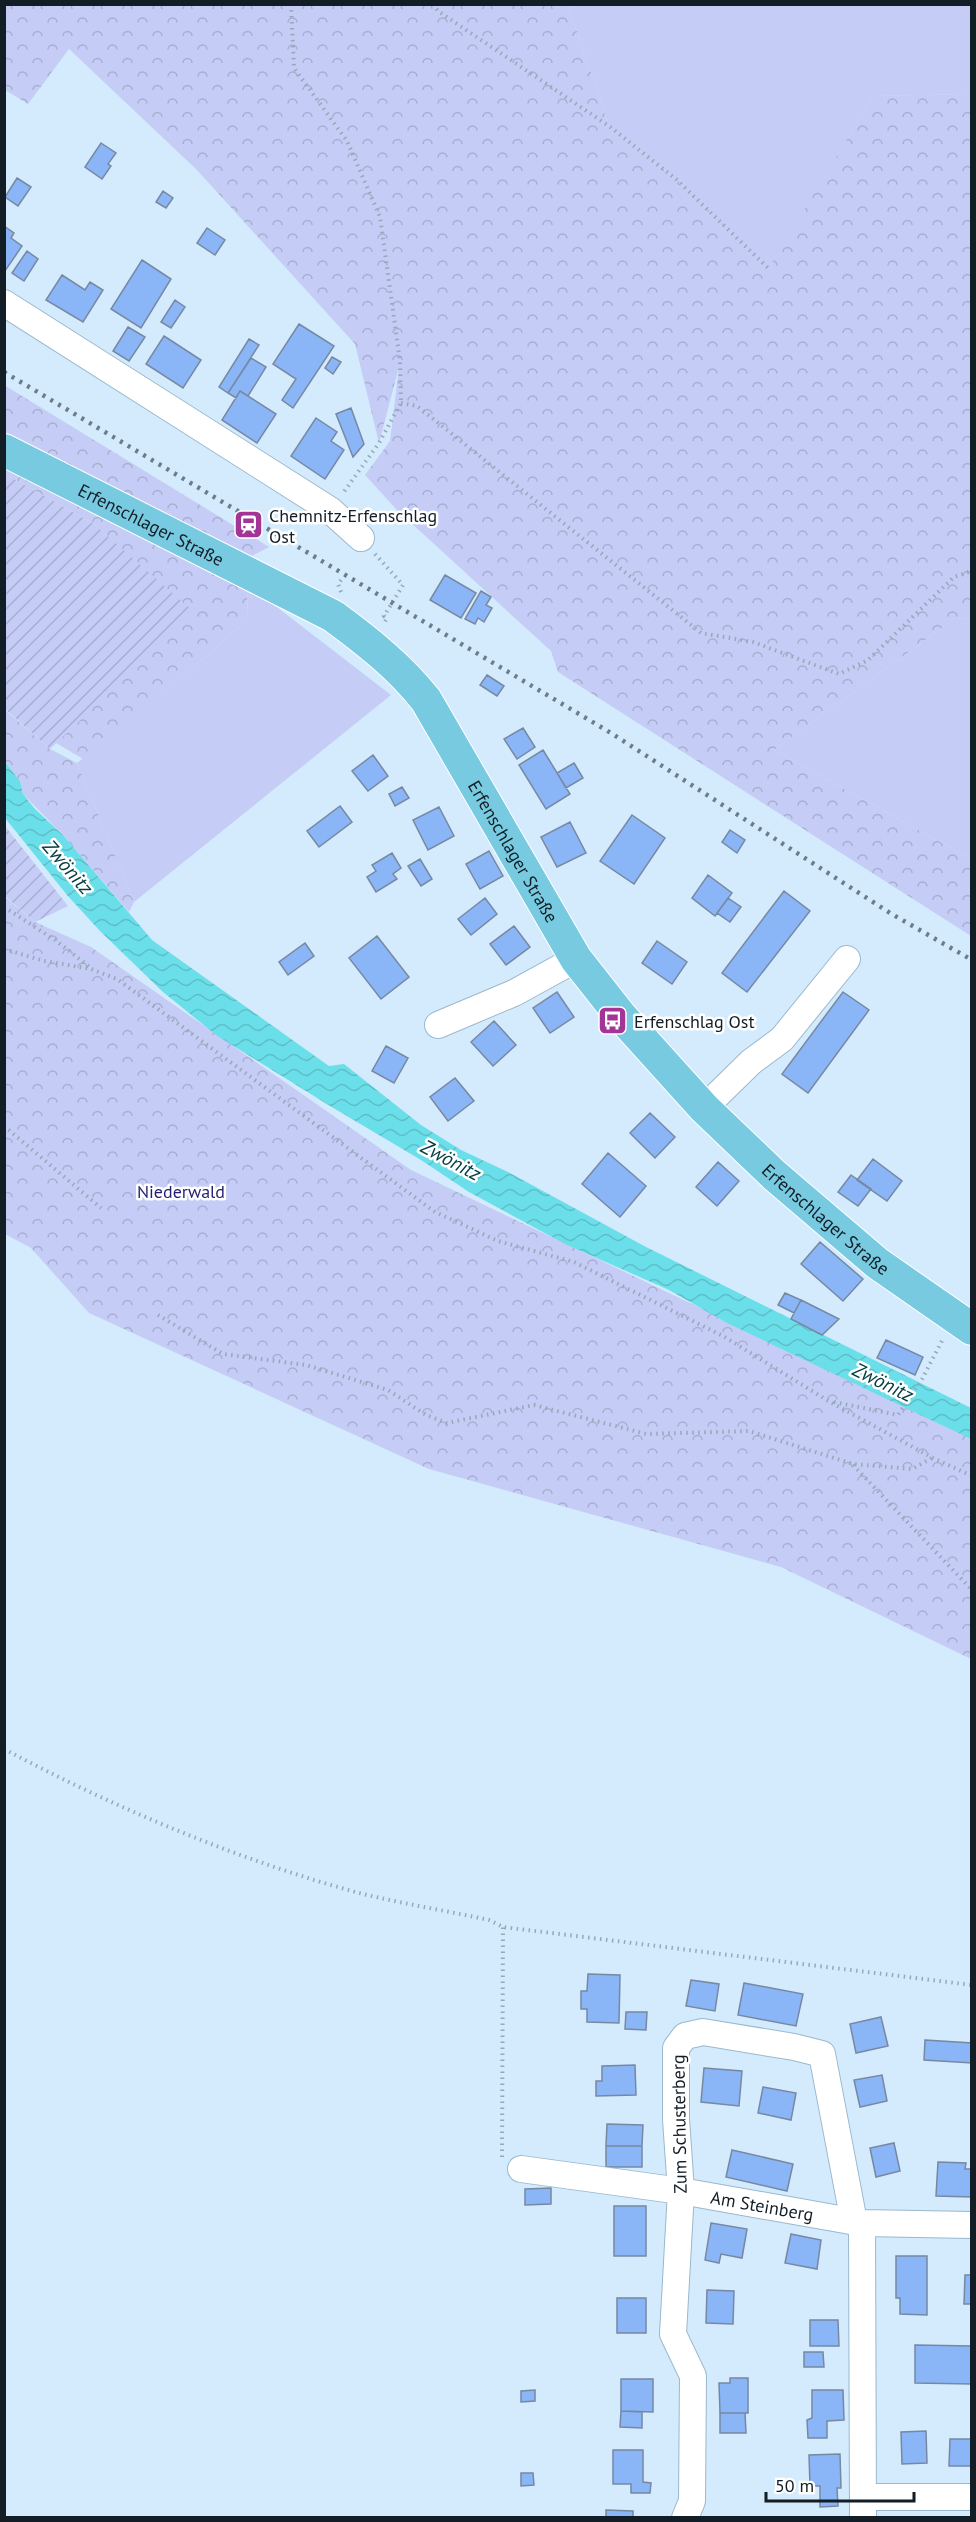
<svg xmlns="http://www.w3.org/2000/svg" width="976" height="2522" font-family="'PT Sans',sans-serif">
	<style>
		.grass { fill: #c5ccf5 }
		.forest { fill: url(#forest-crowns) }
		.garden { fill: url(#garden-furrows) }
		.water { fill: url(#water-waves) }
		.building { fill: #8ab5f7; stroke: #7788a2; stroke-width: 1.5 }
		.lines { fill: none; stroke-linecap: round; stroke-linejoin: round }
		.minor-casing { stroke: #9bb8cd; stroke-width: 28 }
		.major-casing { stroke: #fff; stroke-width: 34 }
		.path { stroke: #95a9b7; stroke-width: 4; stroke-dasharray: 1.5 4.5; stroke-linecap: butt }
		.minor { stroke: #fff; stroke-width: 26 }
		.major { stroke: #77cae0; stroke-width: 32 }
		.rail { stroke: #6c7d89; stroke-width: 4.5; stroke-dasharray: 3 6; stroke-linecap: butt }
		.labels { text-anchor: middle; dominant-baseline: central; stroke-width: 5; stroke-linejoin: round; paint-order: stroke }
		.poi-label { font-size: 18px; fill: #121d25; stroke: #fff; text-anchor: start }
		.street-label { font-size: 18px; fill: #121d25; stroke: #fff }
		.park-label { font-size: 18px; fill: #231f71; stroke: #fff }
		.water-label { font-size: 20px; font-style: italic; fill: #033d41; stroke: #fff }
	</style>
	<defs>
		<pattern id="forest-crowns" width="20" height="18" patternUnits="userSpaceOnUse" patternTransform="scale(1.5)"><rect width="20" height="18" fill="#c5ccf5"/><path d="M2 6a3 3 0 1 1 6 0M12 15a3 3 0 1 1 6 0" fill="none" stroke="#a8afd2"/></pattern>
		<pattern id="garden-furrows" width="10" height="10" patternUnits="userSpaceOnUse" patternTransform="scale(1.5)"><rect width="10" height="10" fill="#c5ccf5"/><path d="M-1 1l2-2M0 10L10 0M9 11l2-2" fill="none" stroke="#a8afd2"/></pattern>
		<pattern id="water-waves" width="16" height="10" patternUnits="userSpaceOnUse" patternTransform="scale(1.5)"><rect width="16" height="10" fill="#6bdfe9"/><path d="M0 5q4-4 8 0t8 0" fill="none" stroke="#5cbfc8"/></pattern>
	</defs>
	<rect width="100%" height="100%" fill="#d3ebfc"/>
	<path class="grass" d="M568 5H971V97L967 94 873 96 769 269 677 180 609 126Z
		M247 584 391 695 134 902 77 763 193 668 248 619Z
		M957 617 971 620V859L774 750Z"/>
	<path class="forest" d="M4 5H568L609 126 677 180 769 268 873 96 967 94 971 97V620L957 617 774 750 971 859V936L558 672 551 651 397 510 365 475 390 441 399 367 379 443 355 344 197 170 69 49 28 104 5 90Z
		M4 385 269 547 246 559 248 619 193 668 83 759 56 743 193 612 94 524 5 474Z
		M4 709 50 749 77 763 134 902 129 912 63 835 23 794 20 781 5 762Z
		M4 896 35 922 91 947 411 1170 971 1437V1659L781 1567 429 1469 89 1313 31 1248 5 1234Z"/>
	<path class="garden" d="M5 474 94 524 194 612 50 749 5 709Z
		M4 826H5L68 906 35 922 5 896Z"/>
	<path class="water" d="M5 762 20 781 23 794 35 809 63 835 152 940 329 1066 344 1064 421 1125 461 1150 508 1172 646 1247 971 1408V1439L727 1323 669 1290 565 1244 469 1192 421 1160 330 1106 216 1035 163 992 100 931 67 895 5 818Z"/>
	<path class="building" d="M101 143 116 153 108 164 111 166 102 179 85 167Z
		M17 178 31 187 18 206 5 197Z
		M163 191 173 198 166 208 156 202Z
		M4 226 14 233 11 238 22 246 5 271Z
		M207 228 225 240 215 255 197 243Z
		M27 251 38 259 24 281 12 273Z
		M142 260 171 279 141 328 111 309Z
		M62 275 85 290 90 282 103 290 83 322 46 300Z
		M175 300 185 307 171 328 161 322Z
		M299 324 334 346 293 408 282 400 296 379 273 364Z
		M128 327 145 337 129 361 113 351Z
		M164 336 201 360 183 388 146 364Z
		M249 339 259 345 228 393 219 387Z
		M332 357 341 362 333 374 325 368Z
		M251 358 266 367 248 396 240 391 236 398 228 393Z
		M240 391 276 414 257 443 222 420Z
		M351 408 364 444 353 457 336 414Z
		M316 418 337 432 331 441 344 450 325 479 291 456Z
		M445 575 476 593 461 618 430 600Z
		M481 591 491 597 486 605 492 608 484 622 478 618 475 624 465 619Z
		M487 675 504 686 497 696 480 685Z
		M523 728 535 747 517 759 504 739Z
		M543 750 570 794 546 809 519 765Z
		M373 755 388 776 368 791 352 771Z
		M574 763 583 778 566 788 557 773Z
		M402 787 409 798 395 806 389 794Z
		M340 806 352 822 319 847 307 831Z
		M439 807 454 836 428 850 413 820Z
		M632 815 665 838 634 884 600 861Z
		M570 822 586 853 557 867 541 837Z
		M730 830 745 840 737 853 722 842Z
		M489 851 503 876 480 889 466 864Z
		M392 853 401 868 393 874 397 879 376 892 367 877 376 871 372 865Z
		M420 859 432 879 421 886 408 866Z
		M708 875 732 893 715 916 692 898Z
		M784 891 810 911 747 992 722 973Z
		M485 898 497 914 471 935 458 919Z
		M728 898 741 907 730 922 717 913Z
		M514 926 530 947 506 965 490 944Z
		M377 936 409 977 381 999 349 958Z
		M657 941 687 962 672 984 642 963Z
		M305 943 314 956 288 975 279 962Z
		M557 992 574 1017 550 1033 533 1008Z
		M843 992 869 1010 808 1093 782 1074Z
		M494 1021 516 1045 493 1066 471 1042Z
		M386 1046 408 1058 394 1083 372 1071Z
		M455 1078 474 1101 448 1121 430 1097Z
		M650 1113 675 1137 655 1158 630 1133Z
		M608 1153 646 1186 620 1217 582 1184Z
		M873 1159 902 1181 887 1201 857 1180Z
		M718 1162 739 1181 717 1206 696 1187Z
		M851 1175 871 1189 858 1206 838 1192Z
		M820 1242 863 1279 843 1301 801 1264Z
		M785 1293 801 1300 794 1313 778 1305Z
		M801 1300 839 1319 822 1335 791 1319Z
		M886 1340 923 1357 915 1375 877 1358Z
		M588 1974 620 1975 619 2023 587 2022V2009H581V1991H587Z
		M691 1980 719 1984 715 2011 686 2006Z
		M744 1983 803 1994 796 2026 738 2015Z
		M626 2012H647L646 2030 625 2029Z
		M881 2017 888 2046 856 2053 850 2024Z
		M925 2040 972 2043V2063L924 2060Z
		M635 2065 636 2095 596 2096V2081H602V2066Z
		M704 2068 742 2071 739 2106 701 2102Z
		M882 2075 887 2101 860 2107 854 2080Z
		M763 2087 796 2093 791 2120 758 2113Z
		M607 2124 643 2125 642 2146H606Z
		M894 2143 900 2171 876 2177 870 2148Z
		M606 2146H642V2167H606Z
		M732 2150 793 2164 787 2191 726 2177Z
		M938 2162 966 2163 965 2169H972V2197L936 2196Z
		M551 2188V2204L525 2205V2189Z
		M614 2206H646V2256H614Z
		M711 2223 747 2229 742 2258 721 2254 719 2263 705 2260Z
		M791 2234 821 2240 817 2269 785 2263Z
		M896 2256H927V2315L900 2314V2298H896Z
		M965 2275H972V2304H964Z
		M707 2290 734 2291 733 2324 706 2323Z
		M617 2298H646V2333H617Z
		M810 2320H838L839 2346H810Z
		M915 2345 972 2346V2384L915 2383Z
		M804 2352H823L824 2367H804Z
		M730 2378H748V2413H720L719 2383H730Z
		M621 2379H653V2412L621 2411Z
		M535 2390V2401L521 2402V2391Z
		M812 2390H843L844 2420 827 2421V2438H808L807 2420 812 2418Z
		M621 2411 642 2412V2428L620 2427Z
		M720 2413H745L746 2433H720Z
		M926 2431 927 2463 902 2464 901 2432Z
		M950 2439H972V2466H949Z
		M613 2450H643V2482L651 2483 650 2493H631V2484H613Z
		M840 2454 841 2488H837L838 2506 820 2507V2486H810L809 2455Z
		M521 2473H533L534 2485 521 2486Z
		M606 2510 633 2511V2518H606Z"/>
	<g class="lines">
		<defs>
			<g id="minor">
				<path d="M4 303 330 510 361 538"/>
				<path d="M438 1025 514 993 576 959"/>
				<path d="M704 1108 751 1062 782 1039 847 959"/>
				<path id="s1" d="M521 2169 681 2191 862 2223 972 2225"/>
				<path d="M862 2223 863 2518"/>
				<path d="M863 2497H972"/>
				<path d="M685 2518 692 2501 693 2376 673 2334 681 2191 676 2119V2048L685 2036 703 2032 794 2047 822 2054 854 2222"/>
			</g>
			<g id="major">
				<path id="s2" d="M4 450 333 616C367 641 400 667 426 700L576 959 620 1015 704 1108 774 1175 877 1263 972 1329"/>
			</g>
		</defs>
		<use href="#minor" class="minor-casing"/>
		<use href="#major" class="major-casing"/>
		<path class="path" d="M291 4 294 68 347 141 380 217 400 361 401 403 379 443 343 493
			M433 4 438 11 609 126 677 180 769 269
			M401 403 417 406 701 633 753 642 839 674 868 660 954 577 972 571
			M375 554 403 585 384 616 387 618 384 623
			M341 580 338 584 341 592
			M4 907 55 940 91 968
			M4 949 44 961 91 969 117 979 435 1212 498 1241 574 1262 723 1336 830 1402 933 1458 972 1476
			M4 1126 101 1208
			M158 1315 223 1354 306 1365 388 1390 426 1415 447 1423 534 1405 646 1434 749 1431 853 1464 912 1469 932 1458
			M834 1402 898 1415 922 1379 943 1339
			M853 1465 972 1590
			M4 1749C115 1808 243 1862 363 1894 405 1904 447 1911 489 1920L503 1927 972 1985
			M502 2157 503 1927"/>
		<use href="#minor" class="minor"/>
		<use href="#major" class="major"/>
		<path class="rail" d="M4 372 611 733 890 913 972 960"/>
	</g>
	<defs>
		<symbol id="station-square" viewBox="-11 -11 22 22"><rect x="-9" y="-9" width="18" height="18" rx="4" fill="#a23595" stroke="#fff"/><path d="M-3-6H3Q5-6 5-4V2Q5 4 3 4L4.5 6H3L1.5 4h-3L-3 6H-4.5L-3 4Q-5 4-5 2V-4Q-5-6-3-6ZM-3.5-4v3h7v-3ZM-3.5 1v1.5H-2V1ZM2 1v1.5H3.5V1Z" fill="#fff"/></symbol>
		<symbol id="bus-square" viewBox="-11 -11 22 22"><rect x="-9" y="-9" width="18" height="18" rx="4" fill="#a23595" stroke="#fff"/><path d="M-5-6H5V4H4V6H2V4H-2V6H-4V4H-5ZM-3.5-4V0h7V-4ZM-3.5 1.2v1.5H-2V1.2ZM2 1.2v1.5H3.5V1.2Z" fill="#fff"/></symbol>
	</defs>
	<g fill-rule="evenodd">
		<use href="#station-square" x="232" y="508" width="33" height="33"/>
		<use href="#bus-square" x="596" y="1004" width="33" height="33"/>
	</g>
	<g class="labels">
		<g class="poi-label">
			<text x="269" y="515">Chemnitz-Erfenschlag<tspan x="269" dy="21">Ost</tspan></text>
			<text x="634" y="1021">Erfenschlag Ost</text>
		</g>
		<g class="street-label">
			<text stroke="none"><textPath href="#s2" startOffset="165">Erfenschlager Straße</textPath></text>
			<text stroke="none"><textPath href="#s2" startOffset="669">Erfenschlager Straße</textPath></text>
			<text stroke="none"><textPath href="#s2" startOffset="1155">Erfenschlager Straße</textPath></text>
			<text transform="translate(679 2124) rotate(-91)">Zum Schusterberg</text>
			<text stroke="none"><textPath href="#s1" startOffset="244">Am Steinberg</textPath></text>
		</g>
		<g class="park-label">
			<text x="181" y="1191">Niederwald</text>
		</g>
		<g class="water-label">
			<text transform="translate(68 867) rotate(49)">Zwönitz</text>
			<text transform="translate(451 1160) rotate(28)">Zwönitz</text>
			<text transform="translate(883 1382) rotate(26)">Zwönitz</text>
		</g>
	</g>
	<rect width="976" height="2522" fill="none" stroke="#121d25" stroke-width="12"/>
	<path d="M766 2492v9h148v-9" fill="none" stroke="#121d25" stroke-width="3"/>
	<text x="775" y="2492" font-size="18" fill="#121d25" stroke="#ffffff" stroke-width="4.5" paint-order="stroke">50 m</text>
</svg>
